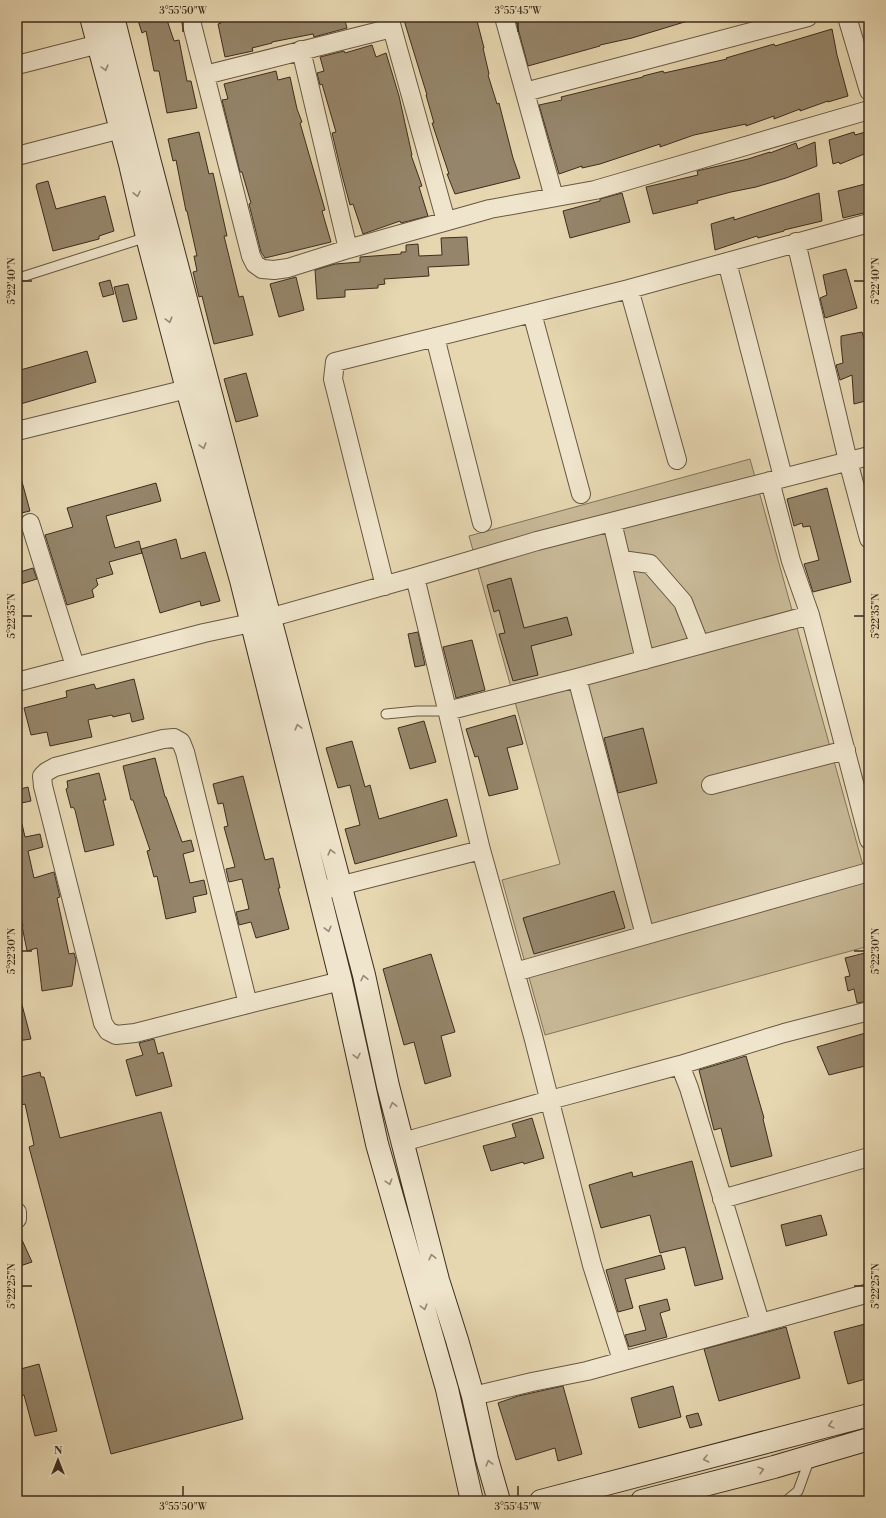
<svg xmlns="http://www.w3.org/2000/svg" width="886" height="1518" font-family="'Libre Bodoni',serif">
	<style>
		.green { fill: #c9ba98; stroke: #83745b }
		.building { fill: #95856a; stroke: #3d2d1e }
		.lines { fill: none; stroke-linecap: round; stroke-linejoin: round }
		.service-casing { stroke: #675843; stroke-width: 11 }
		.minor-casing { stroke: #675843; stroke-width: 20 }
		.secondary-casing { stroke: #3d2d1e; stroke-width: 24 }
		.service { stroke: #efe5cc; stroke-width: 9 }
		.minor { stroke: #efe5cc; stroke-width: 18 }
		.secondary { stroke: #efe5cc; stroke-width: 22 }
		.oneway { stroke: #968975 }
		.ticks { fill: none; stroke: #3d2d1e; stroke-width: 1.5 }
		.neatline { fill: none; stroke: #3d2d1e; stroke-width: 1.5 }
		.ticks-label { font-size: 10px; text-anchor: middle; fill: #3d2d1e }
	</style>
	<rect width="100%" height="100%" fill="#e6d7b1"/>
	<filter id="stains"><feTurbulence type="fractalNoise" baseFrequency=".005" numOctaves="4"/><feColorMatrix values="0 0 0 0 .2 0 0 0 0 .09 0 0 0 0 .02 0 0 0 .5 -.17"/></filter>
	<radialGradient id="worn" r=".72"><stop offset=".6" stop-color="#630" stop-opacity="0"/><stop offset="1" stop-color="#630" stop-opacity=".3"/></radialGradient>
	<path class="green" d="M750 459 869 887V946L545 1035 502 880 560 864 469 536Z"/>
	<path class="building" d="M137 17H166L174 41 179 40 187 81H191L197 108 167 113 159 71H154L146 31 142 33Z
		M220 17H344L347 28 314 37 313 34 272 42V43L252 48 253 51 225 57 218 24 221 23Z
		M403 17H476L484 48H483L489 74 488 75 497 104 499 103 513 158 520 178 455 194 447 174H449L432 123H434L426 95H427Z
		M515 17H690L691 20 632 38 600 45V46L528 66Z
		M832 29 837 55 848 96 828 102V101L800 111V109L774 119V116L746 126V124L694 135 660 147V144L600 164 582 168V166L559 174 539 105 562 100 561 97 618 83 643 77V76L663 71 664 73 727 59 726 58 774 44 775 46Z
		M372 45 376 57 386 53 399 96 412 155H411L422 186 419 187 428 216 401 223 400 221 363 234 353 204 350 205 342 175 332 133 336 132 322 84 320 85 317 73 324 71 320 57 344 51 345 53Z
		M276 71 278 80 290 77 297 109 302 122 300 123 325 210 322 211 331 242 265 258 261 252 249 204 251 203 242 172H240L222 100 228 99 224 84Z
		M869 131V152L840 164 839 162 833 164 829 140 854 132 855 135Z
		M199 132 209 174 213 173 227 236H224L239 297 243 296 253 335 214 344 202 296 199 297 193 272 197 271 194 256H197L187 211H186L176 160 173 161 168 139Z
		M815 142 817 166 786 178 756 187 731 192 697 201 698 203 653 214 646 187 698 175 697 171 748 159 770 152V153L796 143 798 149Z
		M48 181 56 209 105 196 114 231 99 236V239L53 251 36 186 37 184Z
		M869 183V196L865 197 868 212 843 218 838 191Z
		M622 193 630 222 570 238 563 211 600 201V199Z
		M819 193 822 221 784 230V231L758 238 757 236 715 250 711 224 734 217V220Z
		M467 237 469 265 428 267 429 276 384 279 385 284 378 285V288L345 290V297L317 299 315 270 335 264 360 262V257L401 254V252H406V245L418 244 419 256 442 255 441 238Z
		M846 269 857 308 825 318 820 298 827 295 823 275Z
		M296 277 304 310 279 317 270 284Z
		M110 280 114 294 103 297 99 283Z
		M128 284 137 319 123 322 114 287Z
		M862 332 869 354V400L854 404 852 375 840 380 836 365 843 363 841 344V336Z
		M87 351 96 382 17 405V371Z
		M246 373 258 416 236 422 224 379Z
		M17 478H21L30 511 17 514Z
		M156 483 161 501 106 516 115 548 139 541 142 553 109 562 113 574 96 579 98 585 92 590 94 597 67 605 45 535 73 527 67 508Z
		M827 488 851 582 813 592 804 564 819 560 810 526 803 527 802 523 794 526 787 499Z
		M176 539 181 559 205 552 220 601 201 606 200 601 160 613 141 549Z
		M33 568 37 579 17 585V573Z
		M511 578 524 628 567 617 572 635 531 646 538 675 513 681 499 634 505 633 499 610 494 612 487 585Z
		M418 632 425 665 415 667 408 634Z
		M472 640 485 690 456 698 443 647Z
		M134 679 144 719 132 722 130 713 113 717 112 715 88 720 92 737 50 746 47 732 31 735 24 708 67 697 66 691 94 684 96 689Z
		M515 715 523 744 507 748 518 789 489 796 478 756 475 757 466 729Z
		M424 721 436 762 410 769 398 728Z
		M643 728 657 783 618 793 604 738Z
		M352 741 365 787 370 785 379 819 447 799 457 836 355 864 345 829 360 825 350 785 338 788 326 748Z
		M155 758 165 797H166L182 842 191 840 194 851 183 854 190 883 204 880 207 894 193 897 196 912 166 919 157 876 154 877 147 851 150 850 133 800H131L123 766Z
		M99 773 106 800H103L114 845 85 852 75 810 73 807 71 808 66 789 68 788 67 781Z
		M243 776 265 860 273 858 280 888H278L289 929 256 938 251 922 239 925 236 912 249 909 242 879 229 882 226 869 235 867 224 827 228 826 223 803 218 804 213 784Z
		M28 787 31 801 17 804V790Z
		M22 824 25 837 40 834 43 847 28 851 34 878 54 872 60 897 57 898 69 954 74 953 76 960 72 986 42 991 37 948 27 951 22 926H23L17 901V825Z
		M614 891 625 928 534 954 523 918Z
		M869 952V1001L857 1003 854 989 848 991 845 977 850 976 845 958Z
		M431 954 455 1032 441 1036 451 1076 425 1084 414 1042 404 1045 383 969Z
		M21 1001 31 1039 17 1041V1002Z
		M869 1032V1065L829 1075 817 1047Z
		M154 1039 158 1054 163 1052 172 1086 136 1096 126 1060 143 1055 139 1043Z
		M746 1056 764 1118 763 1119 772 1156 731 1167 721 1128 714 1130 699 1070Z
		M40 1072 41 1077H44L60 1138 161 1112 243 1419 111 1454 29 1147 34 1145 25 1104 21 1105 17 1088V1078Z
		M532 1118 544 1158 524 1164 523 1162 491 1171 483 1146 516 1137 512 1124Z
		M692 1161 723 1279 695 1286 685 1247 660 1253 650 1215 601 1228 589 1185 632 1172 633 1177Z
		M821 1215 827 1235 786 1246 781 1225Z
		M17 1229 32 1262 17 1267Z
		M661 1255 665 1269 625 1279 633 1308 618 1312 606 1270Z
		M667 1299 670 1310 660 1313 667 1337 629 1347 625 1335 646 1330 639 1306Z
		M869 1323V1378L848 1384 834 1332Z
		M786 1327 800 1378 719 1401 704 1349Z
		M39 1364 57 1431 35 1436 24 1395 17 1397V1370Z
		M563 1386 582 1454 558 1461 555 1448 516 1460 498 1403 518 1396Z
		M673 1386 681 1417 639 1428 631 1398Z
		M698 1413 702 1425 690 1428 686 1416Z"/>
	<g class="lines">
		<defs>
			<path id="service" d="M25 276 147 237
				M386 714 417 711H447
				M786 1501 798 1491 810 1458"/>
			<path id="minor" d="M190 17 251 256 255 264 262 269 274 270 288 268 348 249 490 209 595 190 869 110
				M389 17 446 221
				M504 17 554 197
				M847 17 869 91
				M301 50 348 249
				M17 65 99 44
				M205 75 392 28
				M525 92 808 17
				M17 156 121 129
				M796 242 848 461 869 539
				M727 262 783 477
				M629 289 677 460
				M532 313 581 494
				M435 337 482 523
				M17 431 187 389
				M770 481 791 561 810 615
				M612 522 645 660
				M30 523 75 666
				M622 560 650 564 683 602 700 645
				M415 577 481 850 533 1036 592 1265 622 1360
				M385 586 333 379 335 362 629 289 869 223
				M577 678 645 935
				M17 682 204 633 251 623 415 577 537 541 869 456
				M447 711 577 678 810 615 869 840
				M174 738 181 742 185 752 248 1004 135 1033 116 1035 108 1031 103 1023 43 786 42 776 46 772 55 767 163 739Z
				M711 785 846 750
				M327 889 481 850
				M515 972 869 872
				M248 1004 341 981
				M680 1065 689 1088 760 1322
				M403 1142 550 1100 680 1065 784 1033 869 1011
				M722 1199 869 1157
				M17 1212V1219
				M473 1396 532 1382 587 1371 869 1293"/>
			<path id="secondary" d="M91 17 130 164 147 237 187 389 241 580 341 981 377 1144 447 1389 472 1501
				M113 17 149 159 364 975 388 1086 438 1280 457 1340 473 1396 487 1459 499 1501
				M541 1501 869 1415
				M642 1501 774 1467 869 1439"/>
		</defs>
		<use href="#service" class="service-casing"/>
		<use href="#minor" class="minor-casing"/>
		<use href="#secondary" class="secondary-casing"/>
		<use href="#service" class="service"/>
		<use href="#minor" class="minor"/>
		<use href="#secondary" class="secondary"/>
	</g>
	<defs><path id="oneway-chevron" d="M-2-3.5L2.5 0L-2 3.5" fill="none" stroke-width="1.6" stroke-linecap="round" stroke-linejoin="round"/></defs>
	<g class="oneway">
		<use href="#oneway-chevron" transform="translate(105 68) rotate(75)"/>
		<use href="#oneway-chevron" transform="translate(137 194) rotate(77)"/>
		<use href="#oneway-chevron" transform="translate(169 320) rotate(75)"/>
		<use href="#oneway-chevron" transform="translate(203 446) rotate(74)"/>
		<use href="#oneway-chevron" transform="translate(298 727) rotate(-105)"/>
		<use href="#oneway-chevron" transform="translate(331 852) rotate(-105)"/>
		<use href="#oneway-chevron" transform="translate(328 929) rotate(76)"/>
		<use href="#oneway-chevron" transform="translate(364 978) rotate(-103)"/>
		<use href="#oneway-chevron" transform="translate(357 1056) rotate(77)"/>
		<use href="#oneway-chevron" transform="translate(393 1105) rotate(-104)"/>
		<use href="#oneway-chevron" transform="translate(389 1182) rotate(73)"/>
		<use href="#oneway-chevron" transform="translate(432 1257) rotate(-104)"/>
		<use href="#oneway-chevron" transform="translate(424 1307) rotate(75)"/>
		<use href="#oneway-chevron" transform="translate(831 1425) rotate(165)"/>
		<use href="#oneway-chevron" transform="translate(706 1459) rotate(166)"/>
		<use href="#oneway-chevron" transform="translate(489 1463) rotate(-105)"/>
		<use href="#oneway-chevron" transform="translate(761 1470) rotate(-15)"/>
	</g>
	<path class="ticks" d="M183 22V32M518 22V32M22 281H32M854 281H864M22 616H32M854 616H864M22 951H32M854 951H864M22 1286H32M854 1286H864M183 1486V1496M518 1486V1496"/>
	<rect width="886" height="1518" fill="none" stroke="#e6d7b1" stroke-width="44"/>
	<g transform="translate(58 1460)" stroke="#efe5cc" stroke-width="3" paint-order="stroke">
	<path d="M0-3L7 15L0 10L-7 15Z" fill="#3d2d1e"/>
	<text y="-6" font-size="11" font-weight="bold" text-anchor="middle" fill="#3d2d1e">N</text>
	</g>
	<rect x="22" y="22" width="842" height="1474" class="neatline"/>
	<g class="ticks-label">
		<text x="183" y="14">3°55'50"W</text>
		<text x="518" y="14">3°55'45"W</text>
		<text transform="translate(11 281) rotate(-90)" y="4">5°22'40"N</text>
		<text transform="translate(875 281) rotate(-90)" y="4">5°22'40"N</text>
		<text transform="translate(11 616) rotate(-90)" y="4">5°22'35"N</text>
		<text transform="translate(875 616) rotate(-90)" y="4">5°22'35"N</text>
		<text transform="translate(11 951) rotate(-90)" y="4">5°22'30"N</text>
		<text transform="translate(875 951) rotate(-90)" y="4">5°22'30"N</text>
		<text transform="translate(11 1286) rotate(-90)" y="4">5°22'25"N</text>
		<text transform="translate(875 1286) rotate(-90)" y="4">5°22'25"N</text>
		<text x="183" y="1510">3°55'50"W</text>
		<text x="518" y="1510">3°55'45"W</text>
	</g>
	<rect width="100%" height="100%" filter="url(#stains)"/>
	<rect width="100%" height="100%" fill="url(#worn)"/>
</svg>
